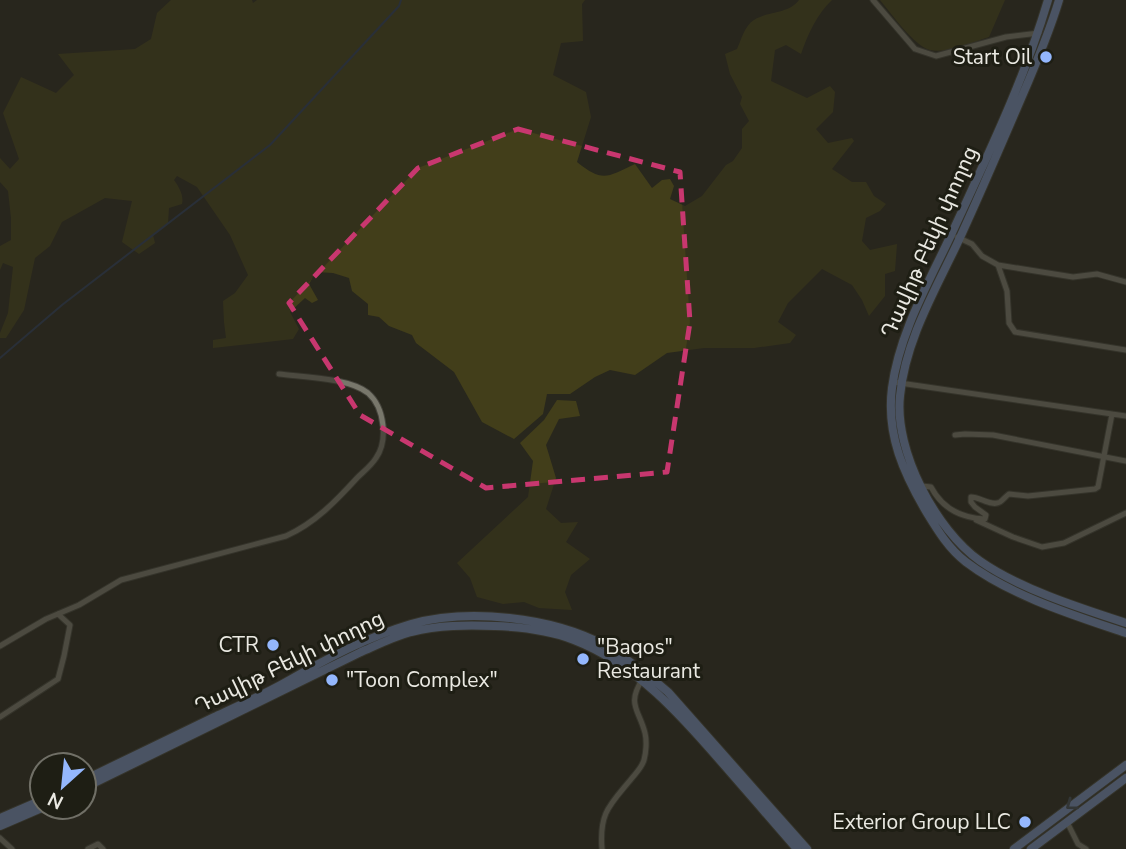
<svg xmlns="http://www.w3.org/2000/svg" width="1126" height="849" font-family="'Nunito Sans','Noto Sans Armenian',sans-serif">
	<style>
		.green { fill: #423e1a }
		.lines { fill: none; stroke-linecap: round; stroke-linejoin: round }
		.stream { stroke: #2a3a5a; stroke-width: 2 }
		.minor-casing { stroke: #45443c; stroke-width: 7 }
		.primary-casing { stroke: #45443c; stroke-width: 10 }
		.minor { stroke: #78776b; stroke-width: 5 }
		.primary { stroke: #748bb9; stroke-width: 8 }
		.oneway { stroke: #404a56 }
		.marked { fill: none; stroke: #c8376f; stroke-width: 5; stroke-dasharray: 14 9; stroke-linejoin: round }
		.poi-dot { fill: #94b7fd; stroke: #1e1e14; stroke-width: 2.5 }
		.labels { text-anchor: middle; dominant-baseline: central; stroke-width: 6; stroke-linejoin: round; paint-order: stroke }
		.poi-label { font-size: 21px; fill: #eae9e2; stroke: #1e1e14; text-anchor: end }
		.street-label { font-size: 21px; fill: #eae9e2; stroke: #1e1e14 }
	</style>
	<rect width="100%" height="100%" fill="#28271d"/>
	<path class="green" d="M171 0H252L253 3 257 0H585L582 4 583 41 561 43 553 75 586 92 591 117 577 162C603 183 607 177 635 164L652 188 662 180 670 179 674 186 670 199 685 206 702 196 726 165 733 161 742 148V129L749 121 740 104 742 97 730 74 725 54 737 49C741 40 745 25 754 20 768 11 789 14 799 0H832C817 14 808 34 801 54L786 45 775 50 771 81 807 98 830 86 835 92 833 112 816 129 828 143 852 138 854 141 832 169 852 182H866L874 196 886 204 880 211 866 218 862 241 870 250 897 244 895 271 885 274V296L869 316 862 300 852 285 822 269 788 303 778 322 796 335 790 343 754 348H704L667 353 635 375 610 370 595 377 570 394H547L543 414 514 439 482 422 454 372 416 343 412 335 389 326 379 317 368 315V304L352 291 349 278 333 273 316 272 309 284 318 300 312 303 305 298 290 312 299 329 293 339 213 348V340L226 338 224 322 223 301 235 293 248 275 230 235 197 187 177 176 174 180C179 187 184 195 182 204L169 208 168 223 153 235 155 243 139 254 122 242 132 201 105 198 62 222 50 246 35 258 24 310 6 338H0V333L8 313 13 267 3 263 0 270V246L11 240V218L8 191 0 182V158L10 169 19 159 3 113 21 77 56 93 74 75 58 54 135 49 151 39 157 13Z
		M880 0H1005L989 37C973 42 946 54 930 50 914 46 891 13 880 0Z
		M557 400 576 401 580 416 559 419 546 445 556 478 546 509 561 523 578 522 566 542 590 559 571 575 565 592 572 610 539 608 524 602 503 604 477 597 470 578 457 563 528 497 533 461 520 443 544 420Z"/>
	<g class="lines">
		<path class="stream" d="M0 358 62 305 270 145 399 6 401 0"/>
		<defs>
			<path id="minor" d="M873 0 915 49 936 56 1006 37 1039 33
				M957 237 972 244 982 256 998 265 1073 277 1097 274 1126 282
				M998 265 1007 291 1009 323 1015 332 1126 350
				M893 382 1126 416
				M955 435 965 434 993 435 1126 461
				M922 486 931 487C942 508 961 518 985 519L986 515 975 507 971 502V497C980 497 992 507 1000 502 1003 500 1006 496 1009 494L1028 496 1095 489 1098 487 1112 414
				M976 520 1013 537 1042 547 1064 543 1126 513
				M0 646 46 619 79 605 121 580 286 536C315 523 336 501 357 478 363 472 371 466 376 458 388 441 385 408 368 393 350 378 302 377 279 374
				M0 717 58 679 64 656 70 625 58 614
				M1067 822 1078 844 1086 849
				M0 838 12 849
				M88 849 98 844 103 849
				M602 849C599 812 610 805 632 778 637 772 642 767 644 760 646 753 647 741 645 733 639 709 626 705 643 678"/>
			<path id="primary" d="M1048 0C1024 81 986 159 951 235 928 284 899 334 892 388 886 435 904 474 927 513 938 531 949 549 966 562 1011 596 1073 615 1126 633
				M1059 0C1048 37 1032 73 1017 108 997 154 978 199 957 244 934 292 905 342 900 396 894 451 936 530 980 561 1020 589 1080 608 1126 623
				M84 780C127 759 171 738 214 717 238 706 263 695 286 682 326 659 367 637 411 624 469 608 551 617 604 645 627 658 648 675 668 692L807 849
				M84 788 361 652C377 645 393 637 411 632 439 625 467 625 495 626 521 627 549 630 574 640 636 664 681 715 724 765 748 793 773 821 797 849
				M0 818 42 800
				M0 826 44 807
				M1014 849 1126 765
				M1031 849 1126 778"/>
		</defs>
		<use href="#minor" class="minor-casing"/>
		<use href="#primary" class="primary-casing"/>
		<use href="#minor" class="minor"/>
		<use href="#primary" class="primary"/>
	</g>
	<defs><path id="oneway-chevron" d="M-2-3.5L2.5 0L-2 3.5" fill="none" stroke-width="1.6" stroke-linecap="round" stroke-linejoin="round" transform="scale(1.75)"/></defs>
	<use class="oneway" href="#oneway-chevron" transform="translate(1071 805) rotate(144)"/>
	<path d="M0 0H1126V849H0ZM518 129 680 172 690 322 667 472 486 488 360 415 289 303 418 168Z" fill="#28271d" fill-opacity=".55" fill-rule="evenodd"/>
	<path class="marked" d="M518 129 680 172 690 322 667 472 486 488 360 415 289 303 418 168Z"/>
	<g class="poi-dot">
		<circle cx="1046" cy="57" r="7"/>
		<circle cx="273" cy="645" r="7"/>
		<circle cx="583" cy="659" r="7"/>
		<circle cx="332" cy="680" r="7"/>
		<circle cx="1025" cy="822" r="7"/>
	</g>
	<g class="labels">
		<g class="poi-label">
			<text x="1032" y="57">Start Oil</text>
			<text x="259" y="645">CTR</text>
			<text x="597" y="647" text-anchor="start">"Baqos"<tspan x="597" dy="24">Restaurant</tspan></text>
			<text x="346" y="680" text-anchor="start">"Toon Complex"</text>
			<text x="1011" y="822">Exterior Group LLC</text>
		</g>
		<g class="street-label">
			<text transform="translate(929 242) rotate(-66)">Դավիթ Բեկի փողոց</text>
			<text transform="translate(289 662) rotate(-26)">Դավիթ Բեկի փողոց</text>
		</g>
	</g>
	<g transform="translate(63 786) rotate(207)"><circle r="33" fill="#1e1e14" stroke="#706f66" stroke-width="2"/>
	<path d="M0-5L12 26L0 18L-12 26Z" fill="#94b7fd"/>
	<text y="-10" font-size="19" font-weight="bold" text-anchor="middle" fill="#eae9e2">N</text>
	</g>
</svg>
